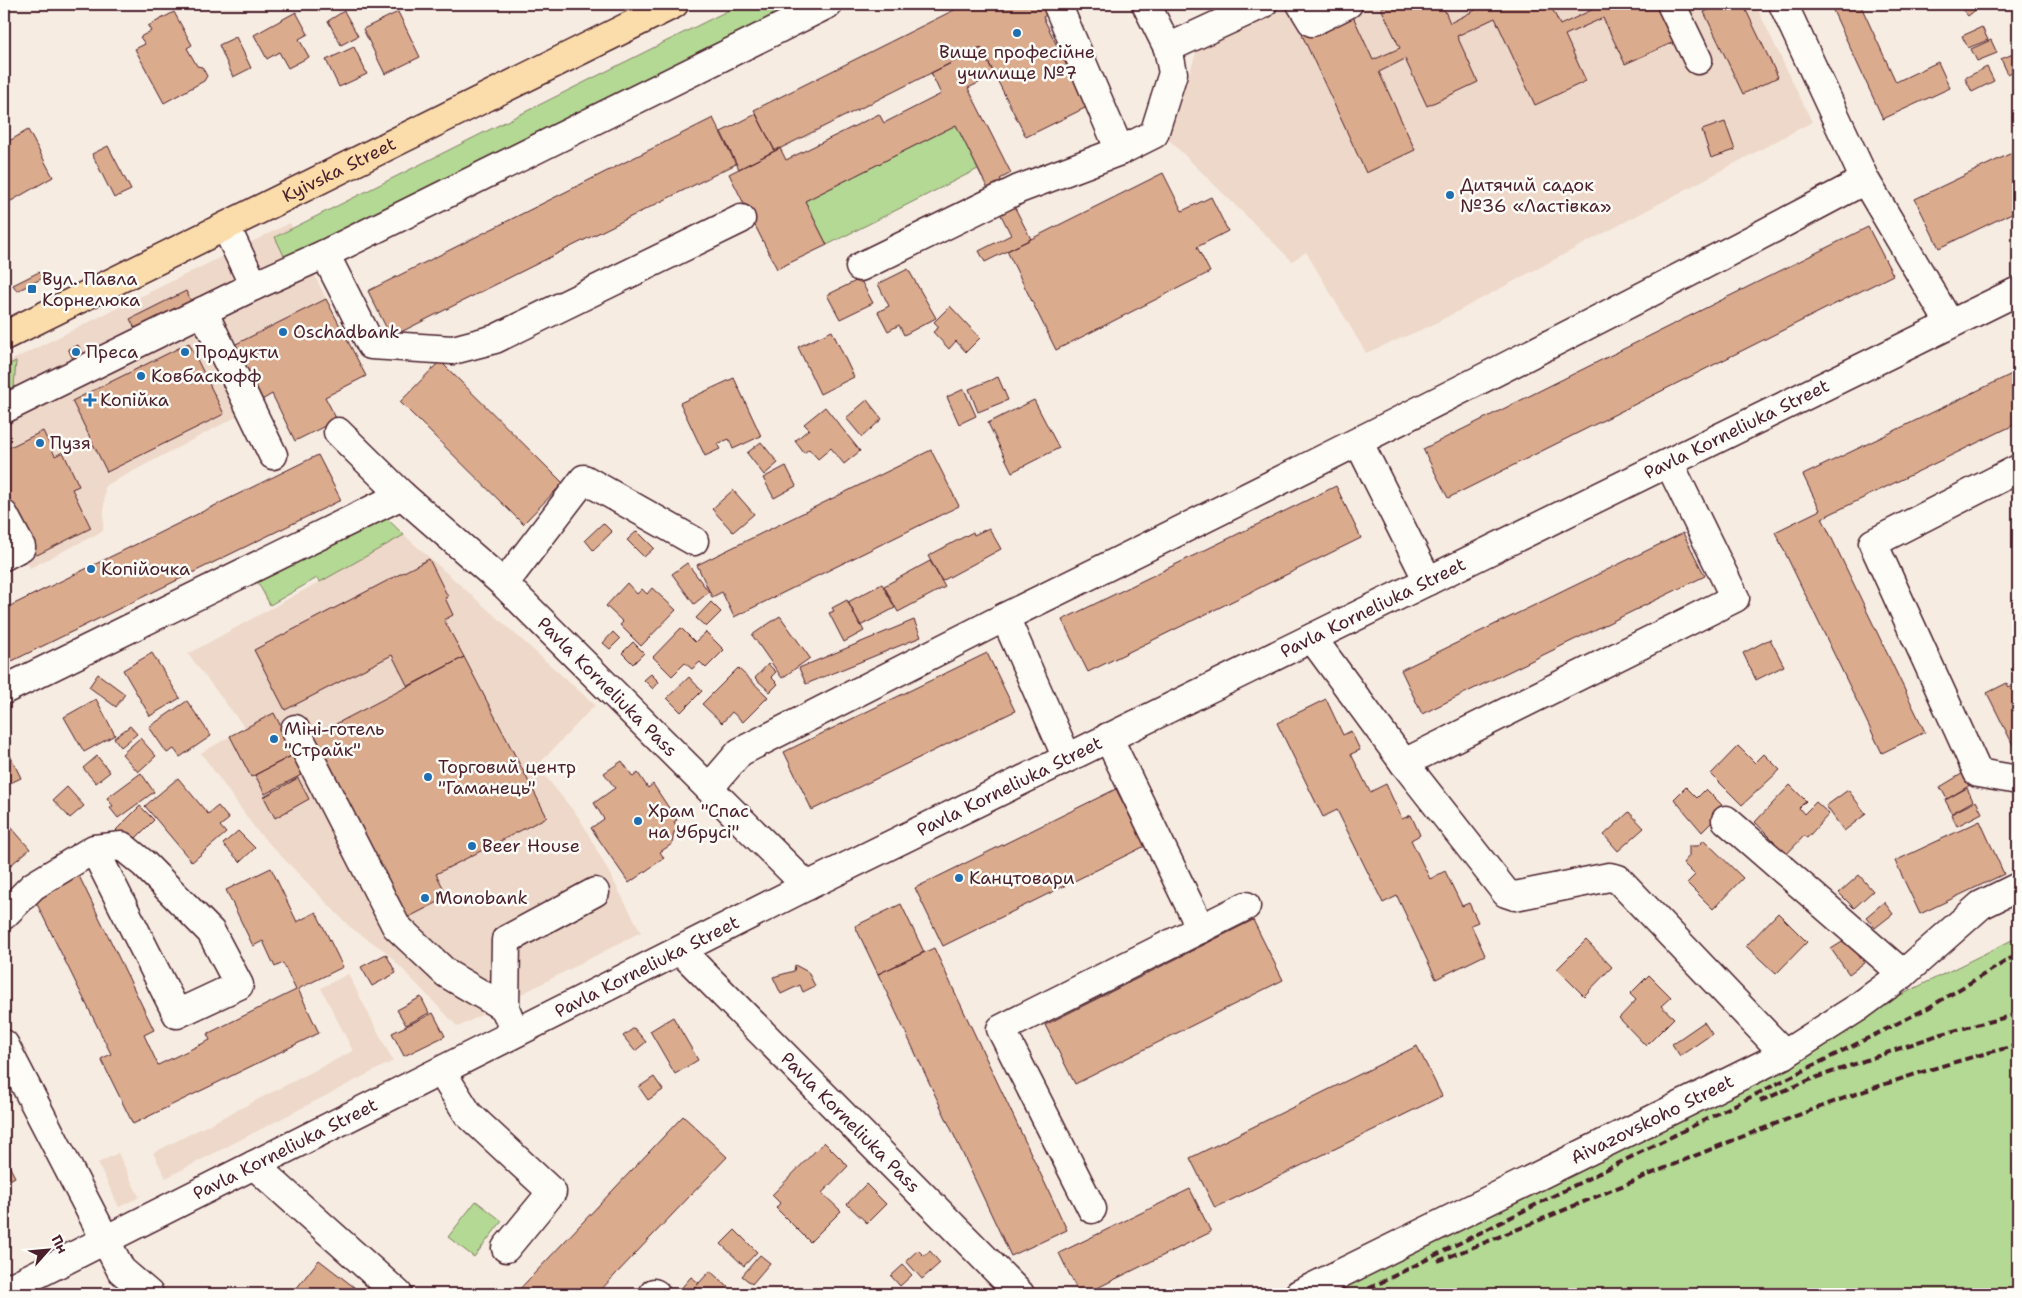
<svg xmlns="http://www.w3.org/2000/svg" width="2022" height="1298" font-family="'Shantell Sans',sans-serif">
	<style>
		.built { fill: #eed8c9 }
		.green { fill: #b4d994; stroke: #7f7c60 }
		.building { fill: #dbab8e; stroke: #4a1f2b }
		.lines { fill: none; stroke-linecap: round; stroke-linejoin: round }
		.minor-casing { stroke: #4a1f2b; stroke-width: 31 }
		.major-casing { stroke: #4a1f2b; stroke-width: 31 }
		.minor { stroke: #fdfcf7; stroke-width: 28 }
		.major { stroke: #faddab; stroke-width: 28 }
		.rail { stroke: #4a1f2b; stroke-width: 4; stroke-dasharray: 8 4; stroke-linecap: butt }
		.poi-dot { fill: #1f6fb2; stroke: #fdfcf7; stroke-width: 2 }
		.labels { text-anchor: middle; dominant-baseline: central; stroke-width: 5; stroke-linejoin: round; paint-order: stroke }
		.poi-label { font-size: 18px; fill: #4a1f2b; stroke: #fdfcf7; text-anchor: start }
		.street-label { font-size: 18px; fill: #4a1f2b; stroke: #fdfcf7 }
	</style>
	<rect width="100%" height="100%" fill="#f6ece2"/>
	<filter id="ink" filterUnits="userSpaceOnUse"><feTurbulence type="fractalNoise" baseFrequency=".02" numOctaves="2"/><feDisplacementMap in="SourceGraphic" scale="10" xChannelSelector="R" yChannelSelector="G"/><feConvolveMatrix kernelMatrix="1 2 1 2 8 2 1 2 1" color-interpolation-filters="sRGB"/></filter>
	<g filter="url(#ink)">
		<path class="built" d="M1294 4H1755L1812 122 1430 326 1366 353 1306 252 1292 261 1168 139 1197 50Z
			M290 223 326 299 262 400 251 409 105 486 103 531 30 568 4 515V364Z
			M404 535 595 705 537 766 580 819 641 932 458 1027 385 951 350 927 257 831 201 753 245 728 188 654Z
			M348 974 393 1061 166 1178 153 1153 353 1051 321 988Z
			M118 1153 139 1197 119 1207 98 1163Z"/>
		<path class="green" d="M741 4H810L287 262 275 237Z
			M956 125 978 169 827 245 805 201Z
			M16 361 14 387 4 392V367Z
			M379 511 404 535 320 582 317 578 270 605 253 573Z
			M2018 937V1294H1299Z
			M476 1201 502 1221 474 1257 448 1237Z"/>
		<path class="building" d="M379 4H392L381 9Z
			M966 4H1051L1054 11 1043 17 1087 107 1026 137 981 48 775 151 754 110Z
			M1390 4H1442L1450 23 1487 4H1550L1560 25 1598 7 1596 4H1656L1674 42 1625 64 1603 18 1565 35 1586 81 1535 105 1495 18 1457 36 1478 82 1427 106 1405 59 1379 72 1415 150 1366 173 1302 35 1351 12 1373 60 1400 48 1381 8Z
			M1723 4H1743L1778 77 1743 94 1704 12Z
			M1830 4H1860L1896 82 1938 62 1950 88 1883 119Z
			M1964 4H1983L1968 16 1960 7Z
			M344 11 358 36 341 45 328 21Z
			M174 12 192 45 187 48 197 66 202 67 207 76 204 81 164 103 135 49 145 44 140 37 151 31 148 26Z
			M296 12 308 34 299 39 309 57 288 68 279 52 267 59 254 35Z
			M398 12 420 57 385 74 363 29Z
			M1982 27 1988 40 1968 48 1962 36Z
			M236 37 251 68 233 77 219 45Z
			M1991 40 1997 53 1977 61 1971 49Z
			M354 47 367 74 339 87 326 60Z
			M981 48 995 75 968 88 1011 173 1000 179 1031 239 985 262 979 251 1011 235 956 125 805 201 827 245 777 269 729 174 780 148 786 160 879 114 884 123 941 94 931 73Z
			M2018 52V69L2008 74 2001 59Z
			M1987 67 1994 81 1972 92 1965 78Z
			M756 114 775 151 739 169 721 132Z
			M713 118 736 164 391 337 368 291Z
			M1725 122 1735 150 1711 158 1702 130Z
			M28 130 53 177 4 205V144Z
			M108 146 131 190 114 198 92 154Z
			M2018 150V210L1939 248 1915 199Z
			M1163 173 1182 211 1211 197 1228 231 1197 247 1210 272 1056 350 1007 251Z
			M1868 227 1893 275 1448 498 1423 449Z
			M908 269 936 318 904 335 899 325 888 331 878 312 889 306 878 284Z
			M39 272 43 278 17 291 13 285Z
			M860 279 873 303 840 319 827 295Z
			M186 291 195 309 139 336 130 319Z
			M326 299 366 376 325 397 337 420 295 441 272 394 262 400 234 345Z
			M950 306 980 338 966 352 956 341 949 349 933 332 939 327 934 322Z
			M832 331 854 377 820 394 798 347Z
			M189 343 224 414 107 472 72 401Z
			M78 345 83 354 73 359 68 349Z
			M440 361 563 483 523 524 400 402Z
			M2018 371V423L1822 518 1925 732 1882 753 1775 532 1820 510 1803 475Z
			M998 377 1008 400 978 412 969 389Z
			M734 378 761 436 733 449 729 439 717 444 720 449 705 456 680 403Z
			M964 389 976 416 959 424 947 397Z
			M867 400 882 419 862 437 846 418Z
			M1034 400 1059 448 1012 472 988 423Z
			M825 407 860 451 844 464 831 448 818 459 809 449 804 453 795 441 809 429 804 424Z
			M43 431 55 456 63 452 79 486 72 489 91 528 37 555 4 487V450Z
			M761 442 778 463 764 475 747 453Z
			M931 450 959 506 734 617 722 592 712 597 697 565Z
			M318 455 341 500 8 663 4 655V609Z
			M786 466 796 486 774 498 763 478Z
			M1336 486 1361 538 1088 672 1062 620Z
			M733 490 754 514 733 532 712 509Z
			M603 523 612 532 593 550 585 540Z
			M989 528 1001 549 942 581 928 556 973 532 974 535Z
			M637 531 654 548 644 557 627 540Z
			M1683 533 1705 576 1422 714 1401 670Z
			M429 559 448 597 445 598 453 615 444 620 464 657 408 687 392 655 285 710 254 650Z
			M930 561 945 587 898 612 884 586Z
			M687 563 709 592 694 604 672 574Z
			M627 583 637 594 642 589 647 594 652 588 676 610 641 646 620 625 623 622 606 606Z
			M882 584 895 608 860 626 848 602Z
			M847 600 864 631 844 642 829 613 834 611 832 608Z
			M711 602 721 612 706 627 696 618Z
			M780 616 810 658 782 678 752 635Z
			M914 620 921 637 806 684 799 668Z
			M681 628 695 642 706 632 724 650 706 668 700 662 692 669 685 663 672 676 653 657Z
			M613 632 620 639 610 649 603 643Z
			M1770 639 1784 666 1756 680 1743 653Z
			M633 642 644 653 633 664 622 653Z
			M152 653 180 698 150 716 123 670Z
			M987 653 1015 711 812 810 784 752Z
			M464 657 547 817 436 874 448 897 403 920 309 738Z
			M768 664 776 672 771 677 778 684 770 692 755 678Z
			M738 668 768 697 743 722 732 712 722 723 702 704Z
			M98 674 125 694 116 707 89 687Z
			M651 674 659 682 653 689 644 680Z
			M689 677 702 691 681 712 667 698Z
			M2007 683 2009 688 2018 683V755L1987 693Z
			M96 699 115 735 84 752 64 717Z
			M1326 699 1343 735 1351 731 1360 750 1351 754 1370 792 1386 784 1402 819 1411 815 1420 835 1411 840 1430 879 1445 871 1462 906 1469 903 1478 922 1471 925 1485 955 1436 979 1397 896 1383 903 1337 810 1323 817 1277 723Z
			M187 701 211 736 180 757 174 749 167 753 149 727Z
			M274 713 295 754 251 777 230 736Z
			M130 726 137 734 121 747 114 738Z
			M140 738 156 756 138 772 122 754Z
			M1738 746 1755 763 1764 754 1780 770 1742 805 1711 774Z
			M6 747 21 778 4 786V748Z
			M295 754 305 773 265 794 255 775Z
			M97 756 110 772 96 783 83 768Z
			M622 761 633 777 638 773 648 788 653 784 677 820 674 822 679 829 674 832 672 844 660 852 664 858 629 883 591 828 604 819 594 803 615 788 604 773Z
			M1965 772 1972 784 1947 799 1940 787Z
			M141 773 154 792 118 818 110 808 113 806 107 798Z
			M178 778 208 814 218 806 229 819 220 826 226 833 192 862 145 806Z
			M298 778 309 799 275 818 264 797Z
			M1790 785 1806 801 1799 808 1804 814 1816 802 1829 814 1807 838 1804 836 1780 861 1768 849 1775 842 1755 822Z
			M67 787 84 806 70 818 53 800Z
			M1686 787 1697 798 1706 789 1722 805 1713 815 1716 818 1702 832 1674 799Z
			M1967 788 1973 801 1952 813 1945 800Z
			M1116 789 1145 846 943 946 915 888Z
			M1848 790 1866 814 1844 831 1826 806Z
			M1976 801 1982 813 1957 826 1951 814Z
			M140 806 154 820 130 844 116 830Z
			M1629 812 1644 828 1618 851 1604 835Z
			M1980 821 2004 874 1920 914 1895 861Z
			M11 827 30 849 6 869 4 867V833Z
			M238 831 255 848 240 862 223 844Z
			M1704 840 1743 878 1713 909 1687 883 1695 875 1683 863 1689 856V846H1698Z
			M271 868 297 922 316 912 343 967 298 989 319 1033 133 1124 101 1059 111 1054 34 898 79 876 154 1030 144 1035 158 1065 210 1040 207 1034 296 990 283 963 275 967 263 941 253 946 226 890Z
			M1859 875 1873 891 1854 908 1839 893Z
			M1884 902 1893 914 1875 928 1866 917Z
			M901 904 924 952 878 974 855 926Z
			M1778 913 1807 942 1776 974 1746 946Z
			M1253 920 1283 980 1075 1084 1045 1025Z
			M1847 939 1864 963 1849 974 1831 949Z
			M1586 940 1612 967 1584 996 1557 969Z
			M934 948 1067 1230 1011 1256 878 974Z
			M386 954 396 973 372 986 361 967Z
			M795 965 808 972 815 986 803 992 800 985 781 994 773 977 794 971Z
			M1649 975 1671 997 1661 1006 1674 1018 1646 1046 1619 1018 1636 1000 1630 994Z
			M421 997 429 1013 406 1025 397 1010Z
			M433 1013 445 1036 404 1056 392 1033Z
			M673 1017 698 1060 675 1074 650 1031Z
			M1704 1022 1712 1034 1680 1056 1672 1044Z
			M634 1028 646 1042 635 1051 623 1036Z
			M1417 1046 1442 1096 1215 1208 1190 1158Z
			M654 1077 663 1090 648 1100 639 1087Z
			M683 1116 727 1157 597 1294H515Z
			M824 1142 848 1166 822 1193 841 1211 810 1242 776 1208 780 1203 772 1195Z
			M4 1156 15 1177 4 1183Z
			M866 1184 886 1204 867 1223 847 1204Z
			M1190 1189 1211 1232 1085 1294H1079L1059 1253Z
			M735 1230 757 1252 744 1266 721 1244Z
			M918 1250 924 1256 930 1251 940 1263 922 1279 906 1261Z
			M760 1255 770 1263 752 1284 742 1276Z
			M319 1260 363 1294H292Z
			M903 1265 912 1275 900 1286 891 1276Z
			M710 1271 736 1294H689Z
			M691 1277 699 1283 689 1294H676Z"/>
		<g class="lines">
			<defs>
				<g id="minor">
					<path d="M1057 4 1120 151"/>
					<path d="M1146 4 1168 48 1263 4"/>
					<path d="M1301 4 1312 22 1348 4"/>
					<path d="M1671 4 1698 60"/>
					<path d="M1783 4 1865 180 1950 324"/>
					<path d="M226 227 254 286"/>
					<path d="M325 254 371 345 453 350 495 339 741 219"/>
					<path d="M860 267 1019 189 1120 151 1154 134 1173 73 1168 48"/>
					<path d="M203 311 273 455"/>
					<path d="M4 409 254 286 325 254 828 4"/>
					<path id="s1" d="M338 432 402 495 504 584 807 886"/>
					<path d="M1359 443 1428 581"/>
					<path d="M2018 469 1873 543 1978 773 2018 780"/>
					<path d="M4 515 21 547 4 556"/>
					<path d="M504 584 584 479 694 541"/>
					<path d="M1312 638 1404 763 1506 893 1515 896 1609 877 1618 879 1785 1054"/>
					<path d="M4 690 402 495"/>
					<path d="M295 729 396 926 447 974 505 1008"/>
					<path d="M1108 737 1201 929"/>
					<path d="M1067 758 1005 617C1294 475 1581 331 1865 180"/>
					<path d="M1404 763 1735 598 1669 463"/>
					<path d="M709 788 740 752 1005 617"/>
					<path d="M1726 820 1903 974"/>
					<path d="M4 915 33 886 94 849 122 846 144 864 211 932 239 985 177 1014 94 849"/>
					<path id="s2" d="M681 951 1020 1294"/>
					<path d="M511 1023 505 1008 506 940 595 892"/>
					<path d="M4 1044 121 1270 149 1294"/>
					<path d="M441 1071 468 1114 552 1192 506 1248"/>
					<path d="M254 1165 398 1294"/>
					<path d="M1092 1209 1001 1029 1246 906"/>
					<path id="s3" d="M4 1291 807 886 2018 291"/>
					<path d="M654 1293 656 1294"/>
					<path id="s4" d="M1299 1294 1785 1054 1857 1008 1903 974 1981 905 2018 887"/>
				</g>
				<g id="major">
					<path id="s5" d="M4 336 674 4"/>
				</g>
			</defs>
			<use href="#minor" class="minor-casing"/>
			<use href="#major" class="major-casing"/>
			<use href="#minor" class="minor"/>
			<use href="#major" class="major"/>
			<path class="rail" d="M1760 1101 1812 1079 1938 1035 2018 1014
				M1438 1261C1631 1186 1817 1095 2018 1045
				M1358 1294 1928 1008 2018 954"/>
		</g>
	</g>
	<g class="poi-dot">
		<circle cx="1017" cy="33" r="5"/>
		<circle cx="1450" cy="195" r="5"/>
		<rect x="27" y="284" width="10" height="10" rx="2.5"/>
		<circle cx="283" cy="332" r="5"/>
		<circle cx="76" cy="352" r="5"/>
		<circle cx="185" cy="352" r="5"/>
		<circle cx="141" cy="376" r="5"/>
		<path d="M87.5 392.5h5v5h5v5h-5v5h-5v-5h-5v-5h5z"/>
		<circle cx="40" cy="443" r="5"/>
		<circle cx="91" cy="569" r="5"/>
		<circle cx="274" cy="739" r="5"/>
		<circle cx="428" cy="777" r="5"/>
		<circle cx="638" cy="821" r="5"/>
		<circle cx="472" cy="846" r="5"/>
		<circle cx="959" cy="878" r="5"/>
		<circle cx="425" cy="898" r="5"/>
	</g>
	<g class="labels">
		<g class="poi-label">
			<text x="1017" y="52" text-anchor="middle">Вище професійне<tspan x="1017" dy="21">училище №7</tspan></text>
			<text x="1460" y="185">Дитячий садок<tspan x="1460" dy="21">№36 «Ластівка»</tspan></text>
			<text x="42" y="279">Вул. Павла<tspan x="42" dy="21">Корнелюка</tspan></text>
			<text x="293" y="332">Oschadbank</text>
			<text x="86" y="352">Преса</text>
			<text x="195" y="352">Продукти</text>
			<text x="151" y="376">Ковбаскофф</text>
			<text x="100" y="400">Копійка</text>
			<text x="50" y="443">Пузя</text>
			<text x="101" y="569">Копійочка</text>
			<text x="284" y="729">Міні-готель<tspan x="284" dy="21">"Страйк"</tspan></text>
			<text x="438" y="767">Торговий центр<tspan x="438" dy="21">"Гаманець"</tspan></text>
			<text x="648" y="811">Храм "Спас<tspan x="648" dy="21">на Убрусі"</tspan></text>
			<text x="482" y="846">Beer House</text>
			<text x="969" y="878">Канцтовари</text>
			<text x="435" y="898">Monobank</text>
		</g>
		<g class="street-label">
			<text stroke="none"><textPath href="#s5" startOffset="374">Kyivska Street</textPath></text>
			<text stroke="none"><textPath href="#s3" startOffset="1935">Pavla Korneliuka Street</textPath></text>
			<text stroke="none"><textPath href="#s3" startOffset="1530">Pavla Korneliuka Street</textPath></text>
			<text stroke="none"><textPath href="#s1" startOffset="371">Pavla Korneliuka Pass</textPath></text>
			<text stroke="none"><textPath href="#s3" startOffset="1125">Pavla Korneliuka Street</textPath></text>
			<text stroke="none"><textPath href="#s3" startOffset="720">Pavla Korneliuka Street</textPath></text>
			<text stroke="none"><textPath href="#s4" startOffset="394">Aivazovskoho Street</textPath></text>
			<text stroke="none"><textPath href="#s2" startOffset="241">Pavla Korneliuka Pass</textPath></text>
			<text stroke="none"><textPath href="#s3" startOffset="315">Pavla Korneliuka Street</textPath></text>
		</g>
	</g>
	<rect width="2022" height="1298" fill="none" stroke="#fdfcf7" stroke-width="20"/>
	<rect x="10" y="10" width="2002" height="1278" fill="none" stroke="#4a1f2b" stroke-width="2" filter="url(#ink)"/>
	<g transform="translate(48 1250) rotate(63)" stroke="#fdfcf7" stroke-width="4" paint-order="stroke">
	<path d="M0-4L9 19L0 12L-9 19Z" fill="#4a1f2b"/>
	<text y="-8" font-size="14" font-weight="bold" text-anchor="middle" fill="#4a1f2b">Пн</text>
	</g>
</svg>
